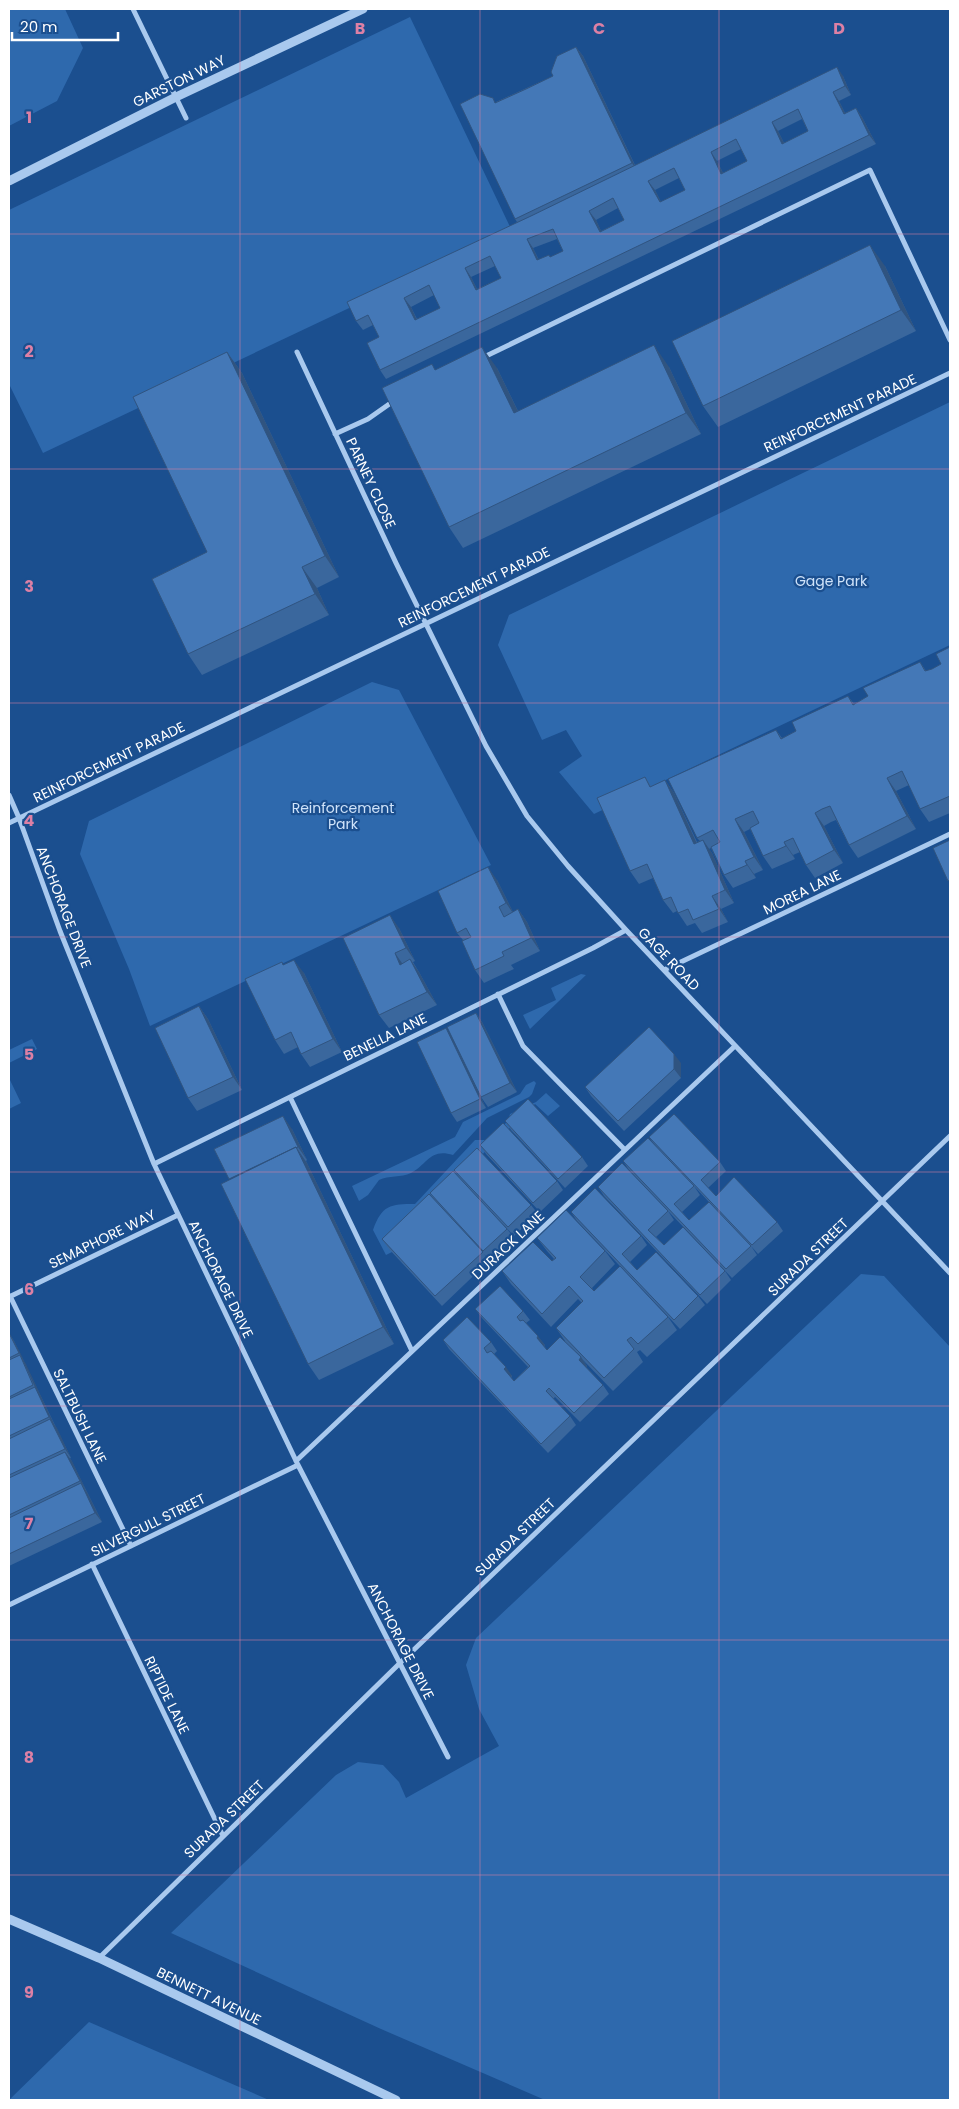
<svg xmlns="http://www.w3.org/2000/svg" width="959" height="2109" font-family="Poppins,sans-serif">
	<style>
		.green { fill: #2e69ad }
		.lines { fill: none; stroke-linecap: round; stroke-linejoin: round }
		.minor { stroke: #a9c9ee; stroke-width: 5 }
		.tertiary { stroke: #a9c9ee; stroke-width: 9 }
		.wall { fill: #3a679d; fill-rule: evenodd }
		.shaded-wall { fill: #305480 }
		.building { fill: #4478b7; stroke: #305480; fill-rule: evenodd }
		.grid { fill: none; stroke: #dd80a5; stroke-width: 1; stroke-opacity: 0.55 }
		.labels { text-anchor: middle; dominant-baseline: central; stroke-width: 4.5; stroke-linejoin: round; paint-order: stroke }
		.street-label { font-size: 14px; fill: #fff; stroke: #1b4f8f }
		.park-label { font-size: 14px; fill: #cfe3fa; stroke: #1b4f8f }
		.grid-label { font-size: 16px; text-anchor: middle; font-weight: bold; fill: #dd80a5; stroke: #1b4f8f; stroke-width: 4.5; stroke-linejoin: round; paint-order: stroke }
	</style>
	<rect width="100%" height="100%" fill="#1b4f8f"/>
	<path class="green" d="M9 9H65L83 48 57 101 9 126Z
		M410 17 512 231 43 453 9 384V210Z
		M950 402V645L594 814 559 772 582 756 566 730 542 740 498 645 509 615Z
		M372 682 399 690 491 865 150 1026 129 969 80 854 89 821Z
		M581 974 586 975 530 1029 523 1015 556 1000 551 988Z
		M32 1039 37 1049 9 1063V1050Z
		M9 1078 21 1103 9 1109Z
		M534 1081 536 1083 532 1094 529 1097 487 1118 453 1155C430 1148 428 1164 411 1173 401 1178 389 1175 379 1180L368 1195 359 1201 352 1186 455 1137 463 1122 520 1094 526 1085Z
		M546 1093 560 1106 548 1116 535 1104 396 1237 394 1251 386 1255 373 1230C382 1205 390 1204 415 1204L475 1140H488L508 1121 510 1114 536 1102Z
		M861 1274 884 1276 950 1347V2100H545L381 2029 171 1933 336 1775 358 1762 383 1765 399 1782 406 1798 499 1746 479 1709 466 1665 476 1638Z
		M89 2022 269 2100H9Z"/>
	<g class="lines">
		<path class="minor" d="M133 9 186 118
			M297 352 396 563 486 746 527 816 568 866 626 930 950 1273
			M484 357 870 170 950 340
			M335 434 368 419 395 400
			M9 795 19 818 60 931 154 1164 298 1465 448 1757
			M9 823 950 373
			M664 970 950 834
			M498 994 523 1046 625 1150
			M290 1097 412 1351
			M154 1164 593 948 626 930
			M10 1296 131 1546
			M9 1297 178 1215
			M296 1461 735 1046
			M92 1564 223 1836
			M9 1605 298 1465
			M99 1958 400 1663 950 1136"/>
		<path class="tertiary" d="M9 181 176 97 363 9
			M9 1919 99 1958 396 2100"/>
	</g>
	<path class="wall" d="M576 47 583 56 635 165 843 76 851 95 839 101 845 113 856 108 862 117 876 144 386 379 380 370 379 337 373 325 363 330 356 321 517 222 515 219 496 102 553 76ZM802 119 808 131 784 143 778 131ZM741 149 747 161 723 173 717 161ZM679 178 685 190 661 202 655 190ZM618 208 624 220 601 231 596 220ZM557 239 563 251 551 257 539 260 533 248ZM495 266 501 278 477 289 471 277ZM434 295 440 308 417 319 411 307Z
		M885 266 916 331 718 427 703 406Z
		M227 352 242 373 339 577 317 588 329 615 202 675 188 654 207 552Z
		M669 367 701 434 463 548 449 527 436 370 497 368 518 411Z
		M950 647V813L929 822 920 809 909 785 896 791 916 829 858 858 849 845 836 820 831 822 824 826 843 863 815 878 806 865 800 852 793 855 795 859 772 869 763 856 750 829 744 832 763 870 754 874 756 878 733 888 724 875 711 848 709 849 712 853 734 903 721 909 728 922 702 933 695 923 687 926 677 911 673 913 663 900 653 878 639 884 630 871 645 777 651 786 665 780 674 793 697 842 700 841 697 838 776 730 782 738 796 731 848 696 854 704 868 696 920 662 926 671 932 669 941 664Z
		M497 880 513 912 518 909 527 922 540 951 511 965 514 969 484 983 475 970 463 940 457 933Z
		M399 928 415 961 413 962 419 972 437 1005 389 1028 379 1015Z
		M284 964 304 973 342 1052 310 1067 301 1054 298 1047 284 1054 275 1040Z
		M199 1006 208 1019 242 1090 197 1111 188 1098Z
		M476 1013 482 1022 517 1092 488 1107 481 1097Z
		M446 1028 452 1037 486 1108 457 1122 451 1113Z
		M681 1063V1078L624 1131 591 1096 585 1087Z
		M505 1121 582 1157 588 1166 565 1188 511 1130Z
		M292 1129 307 1160 306 1161 394 1344 319 1380 308 1364Z
		M649 1137 720 1162 726 1171 708 1188 716 1196 777 1222 783 1231 758 1254 751 1246 757 1255 732 1278 629 1170 623 1161 655 1146ZM694 1186 709 1202 689 1220 682 1212 700 1195Z
		M480 1145 557 1181 563 1190 540 1212 486 1154Z
		M454 1170 531 1205 538 1214 514 1236 486 1206 507 1229 514 1238 490 1260 484 1254 489 1261 442 1306 388 1248 382 1239 435 1201 430 1193 459 1177Z
		M598 1187 668 1211 674 1220 656 1237 664 1245 725 1271 731 1280 707 1304 604 1196Z
		M571 1212 641 1236 647 1245 630 1262 637 1270 698 1296 705 1305 680 1329 577 1221Z
		M537 1238 605 1251 615 1264 592 1288 594 1291 668 1317 677 1330 647 1357 640 1350 637 1352 643 1362 613 1391 582 1359 587 1366 586 1367 603 1385 609 1394 580 1422 555 1397 553 1399 570 1416 576 1425 548 1453 449 1349 443 1340 491 1342 497 1351 494 1354 512 1376 511 1378 514 1381 528 1367 482 1318 475 1309 523 1311 530 1320 526 1323 545 1345 544 1346 547 1350 565 1341 556 1328 582 1303 578 1299 551 1327 511 1284 502 1271 552 1261 554 1259 547 1251Z
		M9 1333 14 1341 71 1458H70L102 1522 9 1566Z"/>
	<path class="shaded-wall" d="M576 47 583 56 638 172 632 163Z
		M837 67 843 76 851 95 845 86Z
		M833 92 839 101 850 123 844 114Z
		M856 108 862 117 876 144 869 135Z
		M772 122 778 131 789 153 782 144Z
		M711 152 717 161 728 183 721 174Z
		M648 181 655 190 666 212 660 202Z
		M589 211 596 220 606 241 600 232Z
		M527 239 533 248 543 269 537 260Z
		M870 245 885 266 916 331 901 310Z
		M465 268 471 277 482 299 476 290Z
		M404 298 411 307 421 329 415 320Z
		M654 345 669 367 701 434 686 413Z
		M482 347 497 368 529 434 514 413Z
		M227 352 242 373 339 577 325 556Z
		M302 567 317 588 329 615 315 594Z
		M887 778 896 791 916 829 907 816Z
		M665 780 674 793 703 857 694 844Z
		M815 813 824 826 843 863 834 850Z
		M735 819 744 832 763 870 754 857Z
		M703 840 712 853 734 903 725 890Z
		M784 842 793 855 795 859 786 846Z
		M745 861 754 874 756 878 747 865Z
		M488 867 497 880 515 916 506 903Z
		M712 896 721 909 728 922 719 909Z
		M518 909 527 922 540 951 531 938Z
		M390 915 399 928 415 961 406 948Z
		M395 953 404 966 400 965Z
		M410 959 419 972 437 1005 427 992Z
		M294 960 304 973 342 1052 333 1039Z
		M199 1006 208 1019 242 1090 233 1077Z
		M476 1013 482 1022 517 1092 510 1083Z
		M446 1028 452 1037 486 1108 480 1099Z
		M674 1054 681 1063V1078L674 1069Z
		M283 1116 292 1129 307 1160 298 1147Z
		M296 1147 307 1163 394 1344 383 1327Z
		M9 1333 14 1341 25 1362 19 1353Z
		M538 1336 545 1345 543 1347 537 1338Z
		M20 1355 26 1364 55 1426 49 1417Z
		M581 1357 587 1366 585 1369 579 1360Z
		M506 1367 512 1376 510 1378 504 1369Z
		M50 1419 57 1428 71 1458 65 1449Z
		M65 1452 72 1461 86 1490 80 1481Z
		M81 1483 87 1492 102 1522 95 1513Z"/>
	<path class="building" d="M576 47 632 163 515 219 460 104 480 94 493 98 495 103 526 89 553 76 551 72 557 56Z
		M837 67 845 86 833 92 844 114 856 108 869 135 380 370 367 343 379 337 368 315 356 321 347 302 531 216ZM798 109 808 131 782 144 772 122ZM736 139 747 161 721 174 711 152ZM674 168 685 190 660 202 648 181ZM613 198 624 220 600 232 589 211ZM553 229 563 251 550 257 549 255 537 260 527 239ZM490 256 501 278 476 290 465 268ZM429 285 440 308 415 320 404 298Z
		M870 245 901 310 703 406 672 341Z
		M654 345 686 413 449 527 382 388 432 364 435 370 482 347 514 413Z
		M227 352 325 556 302 567 315 594 188 654 152 579 207 552 133 397Z
		M950 647V796L920 809 902 771 887 778 907 816 849 845 830 806 822 809 815 813 834 850 806 865 793 838 784 842 786 846 763 856 750 828 759 823 753 811 735 819 754 857 745 861 747 865 724 875 711 847 720 842 713 830 697 838 668 779 776 730 781 739 796 731 792 722 848 696 853 705 868 696 863 688 920 662 925 671 932 669 941 664 936 654Z
		M645 777 650 787 665 780 694 844 703 840 725 890 712 896 719 909 693 920 688 909 678 913 671 897 663 900 647 864 630 871 597 798Z
		M950 840V880L948 881 933 848Z
		M488 867 506 903 499 907 504 917 518 909 531 938 502 952 504 956 475 970 462 941 471 937 466 928 457 933 438 891Z
		M390 915 406 948 395 953 400 965 410 959 427 992 379 1015 343 938Z
		M294 960 333 1039 301 1054 291 1032 275 1040 245 979 282 962 283 965Z
		M199 1006 233 1077 188 1098 155 1028Z
		M476 1013 510 1083 481 1097 447 1027Z
		M649 1027 674 1054V1069L618 1121 585 1087Z
		M446 1028 480 1099 451 1113 417 1042Z
		M528 1099 582 1157 558 1179 505 1121Z
		M674 1114 720 1162 701 1180 716 1196 734 1177 777 1222 752 1245 649 1137Z
		M283 1116 298 1147 296 1148V1147L229 1179 214 1149Z
		M503 1123 557 1181 533 1203 480 1145Z
		M648 1138 694 1186 674 1204 689 1220 709 1202 751 1246 726 1269 623 1161Z
		M296 1147 383 1327 308 1364 221 1184Z
		M477 1148 531 1205 508 1227 454 1170Z
		M622 1163 668 1211 648 1230 664 1245 683 1227 725 1271 700 1295 598 1187Z
		M453 1171 507 1229 483 1251 430 1193Z
		M595 1188 641 1236 622 1254 637 1270 656 1252 698 1296 674 1320 571 1212Z
		M429 1194 483 1252 435 1296 382 1239Z
		M566 1210 605 1251 580 1277 594 1291 620 1266 668 1317 638 1344 631 1337 627 1340 634 1349 604 1378 556 1328 583 1301 569 1286 542 1314 502 1271 533 1242 552 1261 556 1258 537 1238Z
		M500 1286 523 1311 517 1317 520 1321 523 1320 538 1336 537 1338 547 1350 560 1337 581 1357 579 1360 603 1385 574 1413 549 1388 546 1391 570 1416 541 1444 443 1340 467 1317 491 1342 484 1348 487 1353 491 1351 506 1367 504 1369 514 1381 530 1366 475 1309Z
		M9 1333 19 1353 9 1358Z
		M20 1355 33 1385 9 1397V1360Z
		M35 1387 49 1417 9 1436V1399Z
		M50 1419 65 1449 9 1475V1439Z
		M65 1452 80 1481 9 1515V1478Z
		M81 1483 95 1513 9 1554V1518Z"/>
	<path class="grid" d="M240 9V2100M480 9V2100M719 9V2100M9 234H950M9 469H950M9 703H950M9 937H950M9 1172H950M9 1406H950M9 1640H950M9 1875H950"/>
	<g class="labels">
		<g class="street-label">
			<text transform="translate(179 81) rotate(-26)">GARSTON WAY</text>
			<text transform="translate(840 413) rotate(-25)">REINFORCEMENT PARADE</text>
			<text transform="translate(371 483) rotate(65)">PARNEY CLOSE</text>
			<text transform="translate(474 587) rotate(-26)">REINFORCEMENT PARADE</text>
			<text transform="translate(109 762) rotate(-26)">REINFORCEMENT PARADE</text>
			<text transform="translate(802 892) rotate(-26)">MOREA LANE</text>
			<text transform="translate(64 907) rotate(69)">ANCHORAGE DRIVE</text>
			<text transform="translate(669 959) rotate(46)">GAGE ROAD</text>
			<text transform="translate(385 1037) rotate(-26)">BENELLA LANE</text>
			<text transform="translate(102 1239) rotate(-26)">SEMAPHORE WAY</text>
			<text transform="translate(508 1245) rotate(-43)">DURACK LANE</text>
			<text transform="translate(808 1257) rotate(-44)">SURADA STREET</text>
			<text transform="translate(221 1279) rotate(64)">ANCHORAGE DRIVE</text>
			<text transform="translate(80 1416) rotate(64)">SALTBUSH LANE</text>
			<text transform="translate(148 1525) rotate(-26)">SILVERGULL STREET</text>
			<text transform="translate(515 1537) rotate(-44)">SURADA STREET</text>
			<text transform="translate(401 1641) rotate(63)">ANCHORAGE DRIVE</text>
			<text transform="translate(167 1695) rotate(64)">RIPTIDE LANE</text>
			<text transform="translate(224 1819) rotate(-44)">SURADA STREET</text>
			<text transform="translate(209 1996) rotate(26)">BENNETT AVENUE</text>
		</g>
		<g class="park-label">
			<text x="831" y="581">Gage Park</text>
			<text x="343" y="808">Reinforcement<tspan x="343" dy="16">Park</tspan></text>
		</g>
	</g>
	<g class="grid-label">
		<text x="360" y="34">B</text>
		<text x="599" y="34">C</text>
		<text x="839" y="34">D</text>
		<text x="29" y="123">1</text>
		<text x="29" y="357">2</text>
		<text x="29" y="592">3</text>
		<text x="29" y="826">4</text>
		<text x="29" y="1060">5</text>
		<text x="29" y="1295">6</text>
		<text x="29" y="1529">7</text>
		<text x="29" y="1763">8</text>
		<text x="29" y="1998">9</text>
	</g>
	<rect width="959" height="2109" fill="none" stroke="#ffffff" stroke-width="20"/>
	<path d="M12 32v8h106v-8" fill="none" stroke="#ffffff" stroke-width="2.5"/>
	<text x="20" y="32" font-size="15" fill="#ffffff" stroke="#1b4f8f" stroke-width="4" paint-order="stroke">20 m</text>
</svg>
